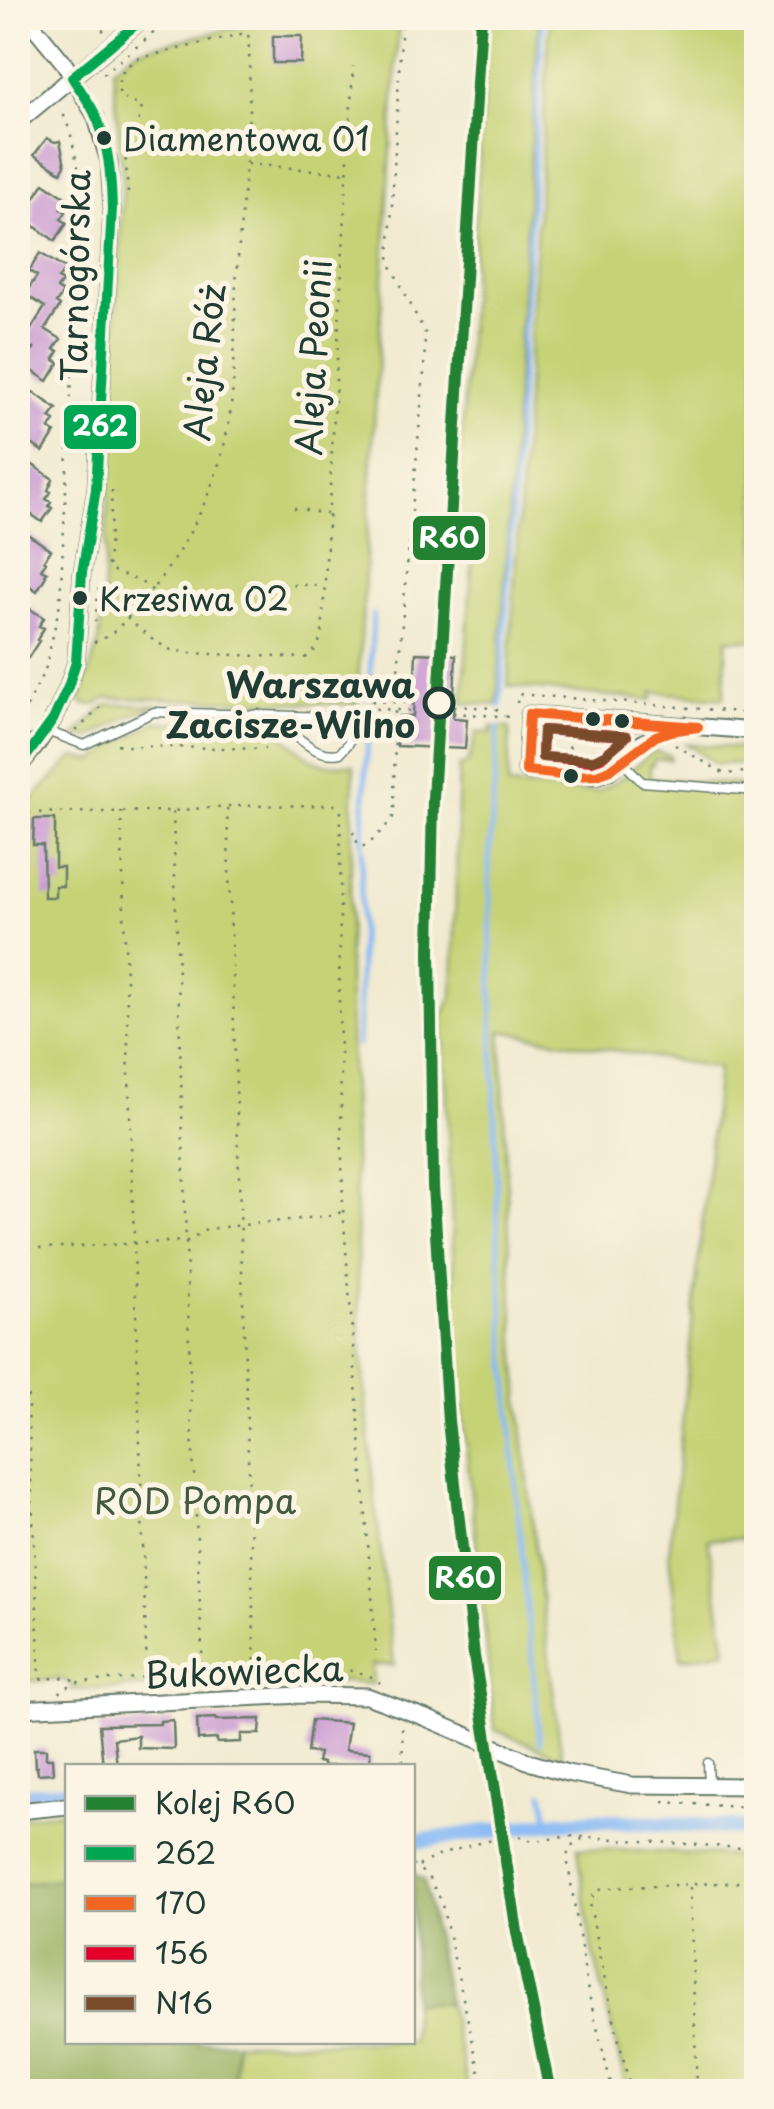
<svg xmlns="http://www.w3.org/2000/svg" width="774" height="2109" font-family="'Playpen Sans',sans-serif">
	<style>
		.green { fill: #c5d274; stroke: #728854; stroke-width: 2.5 }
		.forest { fill: #9cb466; stroke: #5e784d; stroke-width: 2.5 }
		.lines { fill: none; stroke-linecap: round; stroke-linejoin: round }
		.stream { stroke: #89baf5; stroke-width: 5 }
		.canal { stroke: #89baf5; stroke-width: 15 }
		.building { fill: #c694d1 }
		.lane-casing { stroke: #687a6b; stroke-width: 11 }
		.street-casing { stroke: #687a6b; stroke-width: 19 }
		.path { stroke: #687a6b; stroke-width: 2.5; stroke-dasharray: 2.5 8; stroke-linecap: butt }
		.lane { stroke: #fff; stroke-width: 8 }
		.street { stroke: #fff; stroke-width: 15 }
		.bus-1-casing { stroke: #fcf5e5; stroke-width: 18 }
		.bus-2-casing { stroke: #fcf5e5; stroke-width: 18 }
		.bus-3-casing { stroke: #fcf5e5; stroke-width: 18 }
		.bus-4-casing { stroke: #fcf5e5; stroke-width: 18 }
		.bus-1 { stroke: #00a651; stroke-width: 10 }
		.bus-2 { stroke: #f26522; stroke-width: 10 }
		.bus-3 { stroke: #e4002b; stroke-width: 10 }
		.bus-4 { stroke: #7a4b2a; stroke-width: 10 }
		.rail-1-casing { stroke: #fcf5e5; stroke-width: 20 }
		.rail-1 { stroke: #238132; stroke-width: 12 }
		.bus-dot { fill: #1f3d34; stroke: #fcf5e5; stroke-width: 4 }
		.stop-dot { fill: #fcf5e5; stroke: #1f3d34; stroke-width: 5 }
		.labels { text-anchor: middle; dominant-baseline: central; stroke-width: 10; stroke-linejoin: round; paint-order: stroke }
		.bus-label { font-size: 32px; fill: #1f3d34; stroke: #fcf5e5; text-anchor: start }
		.street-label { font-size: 35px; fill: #1f3d34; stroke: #fcf5e5 }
		.stop-label { font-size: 35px; font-weight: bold; fill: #1f3d34; stroke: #fcf5e5; text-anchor: end }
		.park-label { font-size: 35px; fill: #405b41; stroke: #fcf5e5 }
		.line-badge { stroke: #fcf5e5; stroke-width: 4 }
		.badge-label { font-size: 28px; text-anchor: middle; font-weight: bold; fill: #fff }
	</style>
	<rect width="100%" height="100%" fill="#fcf5e5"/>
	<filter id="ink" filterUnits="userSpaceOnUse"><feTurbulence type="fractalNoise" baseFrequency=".01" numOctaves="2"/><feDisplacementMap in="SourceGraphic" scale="20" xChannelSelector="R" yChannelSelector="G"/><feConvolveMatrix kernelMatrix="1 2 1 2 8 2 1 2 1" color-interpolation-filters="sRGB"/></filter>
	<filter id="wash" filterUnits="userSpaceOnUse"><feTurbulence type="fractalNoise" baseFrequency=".0048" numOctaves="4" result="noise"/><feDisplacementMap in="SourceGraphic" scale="40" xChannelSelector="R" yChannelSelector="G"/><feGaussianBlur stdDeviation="2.25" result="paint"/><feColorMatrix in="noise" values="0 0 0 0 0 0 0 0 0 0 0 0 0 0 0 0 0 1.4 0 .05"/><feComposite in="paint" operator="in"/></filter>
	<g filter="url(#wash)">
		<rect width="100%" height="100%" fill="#f1ead0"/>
		<path class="green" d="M260 18H399L357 704 107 698 96 705 83 704 80 700 99 641 103 597 123 184 113 68 136 50 260 22Z
			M488 18H539L497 705 463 703 474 532 472 528H456Z
			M550 18H756V640L727 639 724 698 653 692 652 700 508 686Z
			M112 704 159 706 136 713 89 738 75 735 104 707Z
			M156 722 250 724 272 727 309 758 325 764 354 765 348 969 360 1336 375 1501 394 1665H372L373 1684 318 1680 72 1690 71 1684 61 1679 18 1682V807L26 806 74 757 94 761 117 744Z
			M491 727 510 728 508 786 595 792 617 781 654 751 670 756V760L654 759 653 764 650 765V778L746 785 756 781V1539H708L726 1651 681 1659 669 1554 718 1068 501 1031C506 1155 509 1279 520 1402 531 1521 546 1639 562 1757L495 1730 458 1364 443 1016 453 995 459 767 468 763 477 732 491 733Z
			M686 744 756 749V763L716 764Z
			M67 1811V1878L18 1884V1817Z
			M578 1848 756 1857V2091H627L590 1938Z
			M413 2002 448 2003 469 2091 234 2092 236 2042H412Z"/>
		<path class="forest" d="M413 1873 424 1880 448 2003 413 2002Z
			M67 1878 68 2042H236L234 2091H18V1884Z"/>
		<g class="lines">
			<path class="stream" d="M369 698 373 614
				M500 706 543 18
				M498 728 489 863 498 1242 518 1513 540 1742
				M362 844 369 720
				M358 1045 362 849
				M543 1793 549 1823"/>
			<path class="canal" d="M18 1795 68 1791
				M412 1842 549 1823 595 1820 756 1829"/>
		</g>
		<g id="blocks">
			<path class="building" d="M273 36H302L301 63H273Z
				M47 138 55 142 60 141 65 165 61 172 34 155Z
				M44 183 68 199 61 209 66 212 61 219 67 223 55 241 30 223 33 220V200Z
				M40 253 65 269 58 279 62 282 57 289 63 293 56 303 60 306 45 329 61 339 54 349 59 351 54 359 59 363 48 381 23 365 35 347 28 354 19 348 45 307 25 294 37 276 29 271Z
				M33 392 57 409 50 418 55 421 49 429 55 433 43 452 18 434 29 416 21 410Z
				M30 463 53 479 48 490 51 492 46 499 51 502 49 506 52 508 42 522 18 505 28 487 22 483 27 476 23 474Z
				M26 533 51 550 44 560 46 562 41 569 47 572 45 575 46 576 37 591 18 578V567L24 557 18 553V545Z
				M22 604 44 618 39 626 44 628 37 640 39 641 28 658 25 655 18 666V611Z
				M416 653 456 655 453 718 467 719 465 749 397 746 399 716H413Z
				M34 819H55V867H63V886H55V897H44L43 845H33Z
				M216 1718V1720L261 1719 260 1734H241V1742L217 1743V1739L198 1740 197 1719Z
				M173 1720 174 1749 138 1748V1736L114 1739 117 1766H103L99 1725 160 1724V1721Z
				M311 1720 349 1723 345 1750 370 1752 371 1766H323V1763L317 1762 319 1753 307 1752Z
				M34 1749H46V1758H52L53 1773 38 1774 37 1767H35Z"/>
		</g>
	</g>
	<g filter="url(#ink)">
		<use href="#blocks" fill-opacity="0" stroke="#687a6b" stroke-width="2.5"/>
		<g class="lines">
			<defs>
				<path id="lane" d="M748 681 747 703 756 704
					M18 748 47 731 84 745 154 712 330 717 342 721 349 732V743L340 753C307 760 289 719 258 714
					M622 761 642 782 756 791
					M708 1763 709 1786"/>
				<path id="street" d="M18 122 144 18
					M685 725 661 732 641 744 608 772 594 776 526 771 529 714 756 731
					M18 768 36 746 53 720 68 687 76 662 82 573 96 489 112 209 109 162 96 117 64 63 27 18
					M18 1709 301 1695 367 1696 426 1718 532 1763 567 1773 632 1785 756 1786
					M18 1811 68 1806"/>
			</defs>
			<use href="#lane" class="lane-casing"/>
			<use href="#street" class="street-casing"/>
			<path class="path" d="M102 31 118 18
				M103 74 172 18
				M18 144 28 135
				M247 164 348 173
				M128 193 124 135H135L142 107 120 97C116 77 121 71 136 59L249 32
				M112 490 108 569 141 582 153 591
				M294 508 327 514
				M282 584 324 586
				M127 618 153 640 171 650 190 653 305 658C315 653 318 645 322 635L353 66
				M95 622 99 586
				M94 642C111 637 118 628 130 615 181 561 220 488 230 414 236 371 234 327 236 284 242 195 255 106 247 18
				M371 701 377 694 396 693 424 373 425 333 389 262 402 18
				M517 703 518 694 740 712
				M454 706 495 708 504 716
				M364 708 371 701 413 703
				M365 708 413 711
				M453 713 513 717
				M18 726 46 667 60 603 82 185 70 131 61 108
				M76 731 100 708
				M544 732 550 734 620 739
				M563 737 578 760
				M117 744 126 746 265 749
				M675 745 725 774 756 771
				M227 808 255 1671
				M121 811 147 1678
				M173 812 191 1408 203 1673
				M18 813 173 811 227 806 334 805 341 811 339 1001 343 1209 376 1651
				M352 833H355L358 846H367L392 820 394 814 395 710
				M18 1249 187 1241 206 1229 337 1215 342 1210
				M21 1249 40 1679 66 1677 79 1682
				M60 1693 62 1689 79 1682C167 1677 256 1665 344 1670 356 1671 371 1674 380 1683
				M402 1728 403 1766
				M663 1802 756 1808
				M412 1865 427 1875 441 1900 484 2092
				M419 1866C434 1854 500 1835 520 1837 522 1838 525 1839 528 1840 546 1842 565 1834 584 1837
				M690 1887 697 2092
				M613 2092 587 1987 567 1857C570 1844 575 1842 587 1837L756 1849
				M631 2092 599 1955 590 1903C593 1893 598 1890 607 1888L740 1882"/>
			<use href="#lane" class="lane"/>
			<use href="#street" class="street"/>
			<defs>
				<path id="bus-1" d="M72 77 144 18
					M18 768 53 720 68 687 76 662 82 573 96 489 112 209C111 176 109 142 94 112 88 100 79 89 72 77"/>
				<path id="bus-2" d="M529 714 698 727 670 731 656 736 610 770 597 775 571 776 526 771Z"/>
				<path id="bus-3" d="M543 730 627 736 601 758 592 761 542 757Z"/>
				<path id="bus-4" d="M543 730 627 736 606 754 594 760 542 757Z"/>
			</defs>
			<use href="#bus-1" class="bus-1-casing"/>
			<use href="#bus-2" class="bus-2-casing"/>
			<use href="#bus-3" class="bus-3-casing"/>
			<use href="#bus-4" class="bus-4-casing"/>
			<use href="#bus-1" class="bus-1"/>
			<use href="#bus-2" class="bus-2"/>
			<use href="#bus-3" class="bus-3"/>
			<use href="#bus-4" class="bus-4"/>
			<defs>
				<path id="rail-1" d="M481 18 433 798 430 951 433 1186 448 1421 474 1656 517 1932 550 2092"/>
			</defs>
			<use href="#rail-1" class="rail-1-casing"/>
			<use href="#rail-1" class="rail-1"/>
		</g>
	</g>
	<g class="bus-dot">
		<circle cx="104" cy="138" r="9"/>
		<circle cx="80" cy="598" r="9"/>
		<circle cx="593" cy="719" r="9"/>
		<circle cx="622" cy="721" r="9"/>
		<circle cx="571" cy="776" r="9"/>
	</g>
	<circle class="stop-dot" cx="439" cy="703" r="14"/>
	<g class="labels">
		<g class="bus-label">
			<text x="123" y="138">Diamentowa 01</text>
			<text x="99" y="598">Krzesiwa 02</text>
		</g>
		<g class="street-label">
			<text transform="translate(74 276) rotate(-89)">Tarnogórska</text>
			<text transform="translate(312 357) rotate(-87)">Aleja Peonii</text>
			<text transform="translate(203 362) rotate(-84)">Aleja Róż</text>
			<text transform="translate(244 1670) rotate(-2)">Bukowiecka</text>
		</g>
		<g class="stop-label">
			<text x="415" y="683">Warszawa<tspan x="415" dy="40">Zacisze-Wilno</tspan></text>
		</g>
		<g class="park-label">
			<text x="195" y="1499">ROD Pompa</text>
		</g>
	</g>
	<g class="line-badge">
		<rect x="62" y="403" width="76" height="48" rx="10" fill="#00a651"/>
		<rect x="411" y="514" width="76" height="48" rx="10" fill="#238132"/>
		<rect x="427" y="1554" width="76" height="48" rx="10" fill="#238132"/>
	</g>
	<g class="badge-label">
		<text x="100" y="436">262</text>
		<text x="449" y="548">R60</text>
		<text x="465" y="1588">R60</text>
	</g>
	<rect width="774" height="2109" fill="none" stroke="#fcf5e5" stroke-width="60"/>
	<rect x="65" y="1764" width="350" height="280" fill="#fcf5e5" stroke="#a4ab9e" stroke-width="2.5"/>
	<rect x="85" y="1796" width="50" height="15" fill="#238132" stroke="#a4ab9e" stroke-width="2.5"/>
	<text x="155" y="1814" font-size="30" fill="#1f3d34">Kolej R60</text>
	<rect x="85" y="1846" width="50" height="15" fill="#00a651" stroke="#a4ab9e" stroke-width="2.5"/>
	<text x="155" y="1864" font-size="30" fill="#1f3d34">262</text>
	<rect x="85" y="1896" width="50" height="15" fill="#f26522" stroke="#a4ab9e" stroke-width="2.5"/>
	<text x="155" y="1914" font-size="30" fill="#1f3d34">170</text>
	<rect x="85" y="1946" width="50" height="15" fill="#e4002b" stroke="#a4ab9e" stroke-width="2.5"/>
	<text x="155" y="1964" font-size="30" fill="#1f3d34">156</text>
	<rect x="85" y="1996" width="50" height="15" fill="#7a4b2a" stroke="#a4ab9e" stroke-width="2.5"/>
	<text x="155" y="2014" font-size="30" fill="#1f3d34">N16</text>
</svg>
